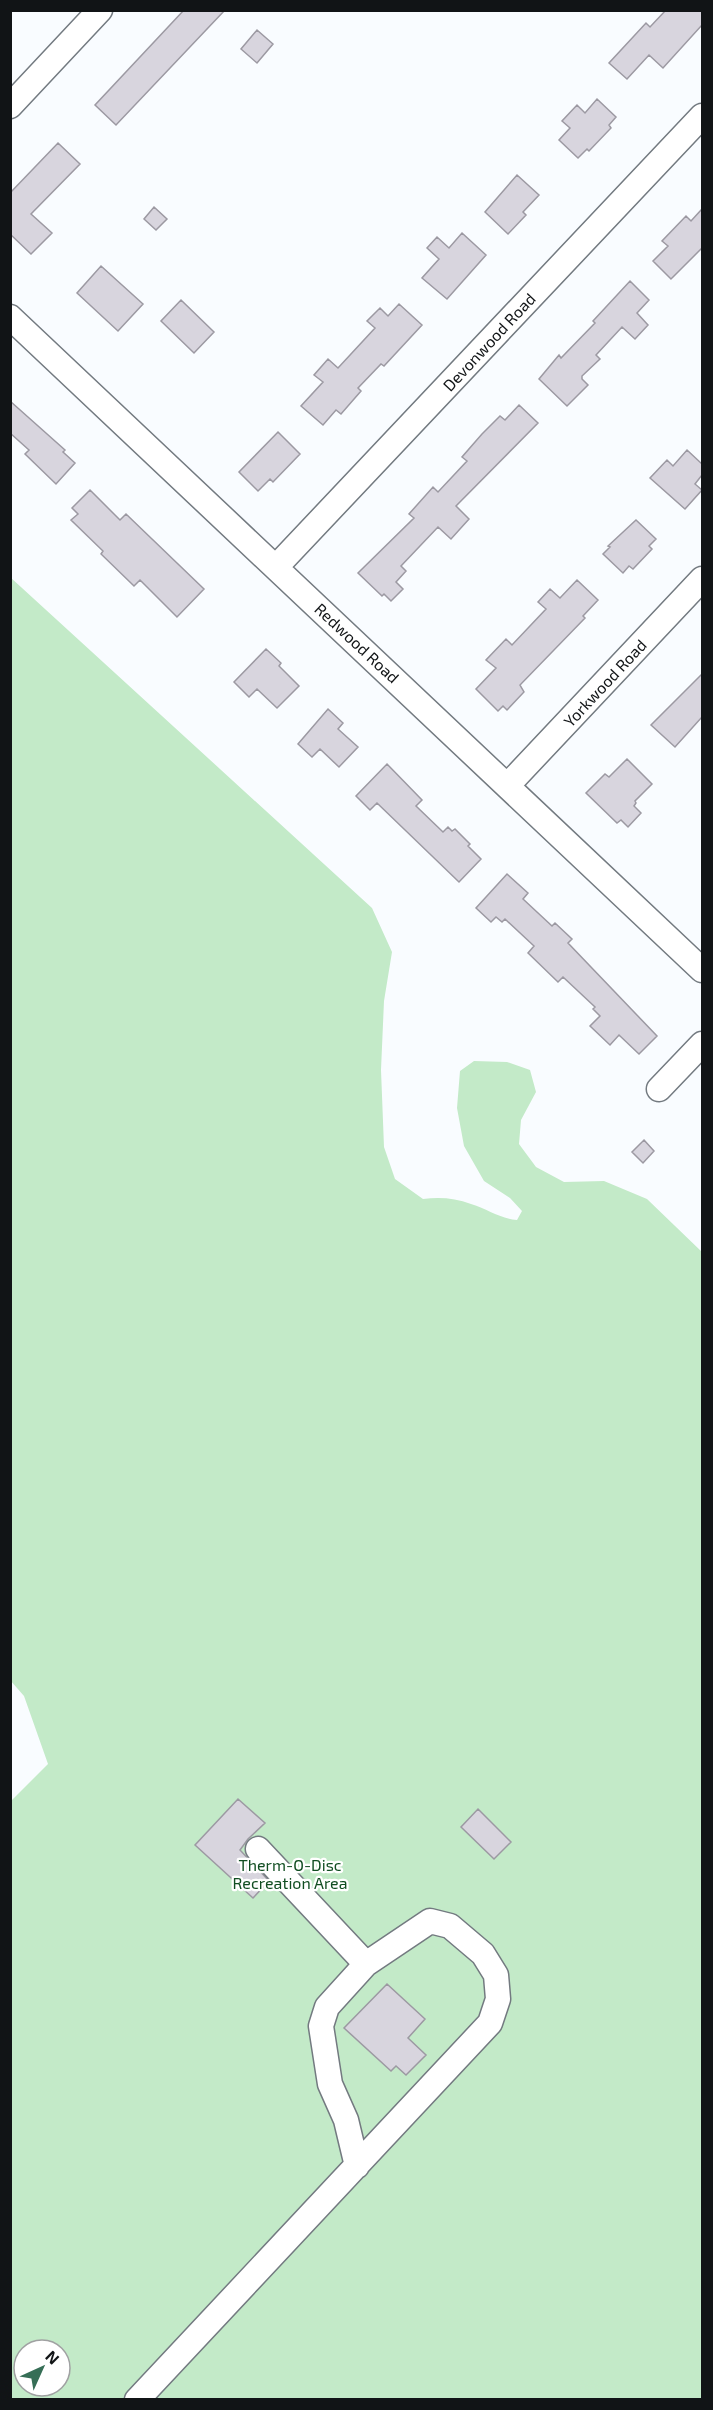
<svg xmlns="http://www.w3.org/2000/svg" width="713" height="2410" font-family="'Exo 2',sans-serif">
	<rect width="100%" height="100%" fill="#f9fcff"/>
	<path fill="#c3eac8" fill-rule="evenodd" d="M10 577 372 908 392 952 384 1001 381 1070 384 1147 395 1179 423 1199C440 1197 455 1198 471 1204 488 1209 498 1218 517 1220L522 1211 510 1198 484 1181 464 1146 457 1108 460 1071 474 1061 507 1062 530 1070 536 1092 521 1120 519 1144 536 1167 564 1182 604 1181 647 1199 702 1252V2399H11V1801L48 1764 24 1696 10 1680ZM24 2350H60V2386H24Z"/>
	<path fill="#d8d5de" stroke="#9c99a2" stroke-width="1.5" d="M184 10H225L116 125 95 105Z
		M666 10H702V25L663 68 649 55 627 79 609 63 646 23 650 27Z
		M257 30 273 44 257 63 241 49Z
		M597 99 616 117 609 125 611 128 589 151 587 149 578 158 559 140 570 128 562 121 577 105 585 113Z
		M58 143 80 164 31 214 52 233 31 254 10 234V193Z
		M517 175 539 195 523 212 526 215 508 234 485 212Z
		M154 207 167 219 156 230 144 219Z
		M702 209V248L671 279 653 261 668 246 662 241 686 216 691 221Z
		M462 233 486 255 447 299 422 278 439 259 427 248 437 237 449 248Z
		M101 266 143 304 118 331 77 293Z
		M630 281 649 300 637 313 648 325 635 339 622 327 596 355 600 359 582 376V379L588 385 567 406 539 379 559 355 561 358 595 323 593 321Z
		M181 300 214 332 194 353 161 321Z
		M399 304 422 325 384 366 381 364 358 388 361 391 341 414 336 410 323 425 301 406 323 382 314 375 328 359 338 368 375 328 367 321 380 308 388 316Z
		M10 401 65 450 63 452 75 463 56 484 25 454 29 450 10 433Z
		M519 405 538 423 456 506 469 519 451 539 438 527 401 566 406 571 396 582 403 589 391 601 384 594 382 596 358 573 414 518 409 514 433 487 438 492 467 461 462 457 482 434 500 416 505 420Z
		M278 432 300 454 273 482 270 479 258 491 239 472Z
		M687 450 702 464V475L695 484 702 490 685 509 650 478 667 460 673 466Z
		M90 490 120 520 126 514 204 589 177 617 140 580 134 586 101 554 103 551 71 520 78 514 72 508Z
		M636 520 656 539 649 546 652 549 633 569 629 566 623 573 603 554 610 547 608 546Z
		M577 580 598 600 583 616 585 618 520 685 524 692 507 710 503 706 498 711 476 689 496 668 486 660 506 639 512 645 546 609 538 602 550 589 560 598Z
		M266 649 281 663 279 666 299 686 277 708 257 689 249 697 234 682Z
		M702 674V717L675 747 651 725Z
		M328 709 343 723 338 729 358 747 339 767 320 749 312 757 298 744Z
		M627 759 652 784 635 801 636 803 634 806 641 813 628 827 621 820 617 823 586 793 605 774 609 777Z
		M387 764 422 800 416 806 443 832 448 827 452 831 455 829 470 844 468 846 481 859 459 882 377 803 370 810 356 796Z
		M507 874 528 893 523 899 552 926 555 923 572 939 568 943 657 1036 639 1054 619 1035 610 1045 590 1026 600 1016 593 1009 595 1007 563 977 558 982 528 953 534 946 505 919 502 922 496 917 491 922 476 908Z
		M644 1140 654 1151 643 1163 632 1152Z
		M238 1799 265 1823 248 1839 240 1850 269 1881 253 1898 195 1845Z
		M478 1809 511 1842 494 1859 461 1827Z
		M387 1984 425 2019 408 2038 426 2055 406 2075 396 2066 391 2071 344 2028Z"/>
	<g fill="none" stroke-linecap="round" stroke-linejoin="round">
		<defs>
			<path id="minor" d="M10 106 100 10
				M10 317 702 970
				M276 567 702 116
				M507 786 702 579
				M659 1089 702 1044
				M258 1849 366 1964 327 2007 321 2026 330 2084 346 2120 357 2166
				M137 2400 490 2023 498 1999 496 1975 483 1954 450 1926 430 1921 366 1964"/>
		</defs>
		<use href="#minor" stroke="#737a80" stroke-width="27"/>
		<use href="#minor" stroke="#fff" stroke-width="24"/>
	</g>
	<g text-anchor="middle" stroke-width="4.5" stroke-linejoin="round" paint-order="stroke">
		<g font-size="16" fill="#111416" stroke="#fff">
			<text transform="translate(489 342) rotate(-47)" y="6">Devonwood Road</text>
			<text transform="translate(357 643) rotate(43)" y="6">Redwood Road</text>
			<text transform="translate(605 683) rotate(-47)" y="6">Yorkwood Road</text>
		</g>
		<g font-size="16" fill="#104d21" stroke="#fff">
			<text x="290" y="1871">Therm-O-Disc<tspan x="290" dy="18">Recreation Area</tspan></text>
		</g>
	</g>
	<rect width="713" height="2410" fill="none" stroke="#111416" stroke-width="24"/>
	<g transform="translate(42 2368) rotate(45)"><circle r="28" fill="#ffffff" stroke="#a0a1a2" stroke-width="1.5"/>
	<path d="M0-4.5L10 22L0 15L-10 22Z" fill="#366e56"/>
	<text y="-9" font-size="16" font-weight="bold" text-anchor="middle" fill="#111416">N</text>
	</g>
</svg>
